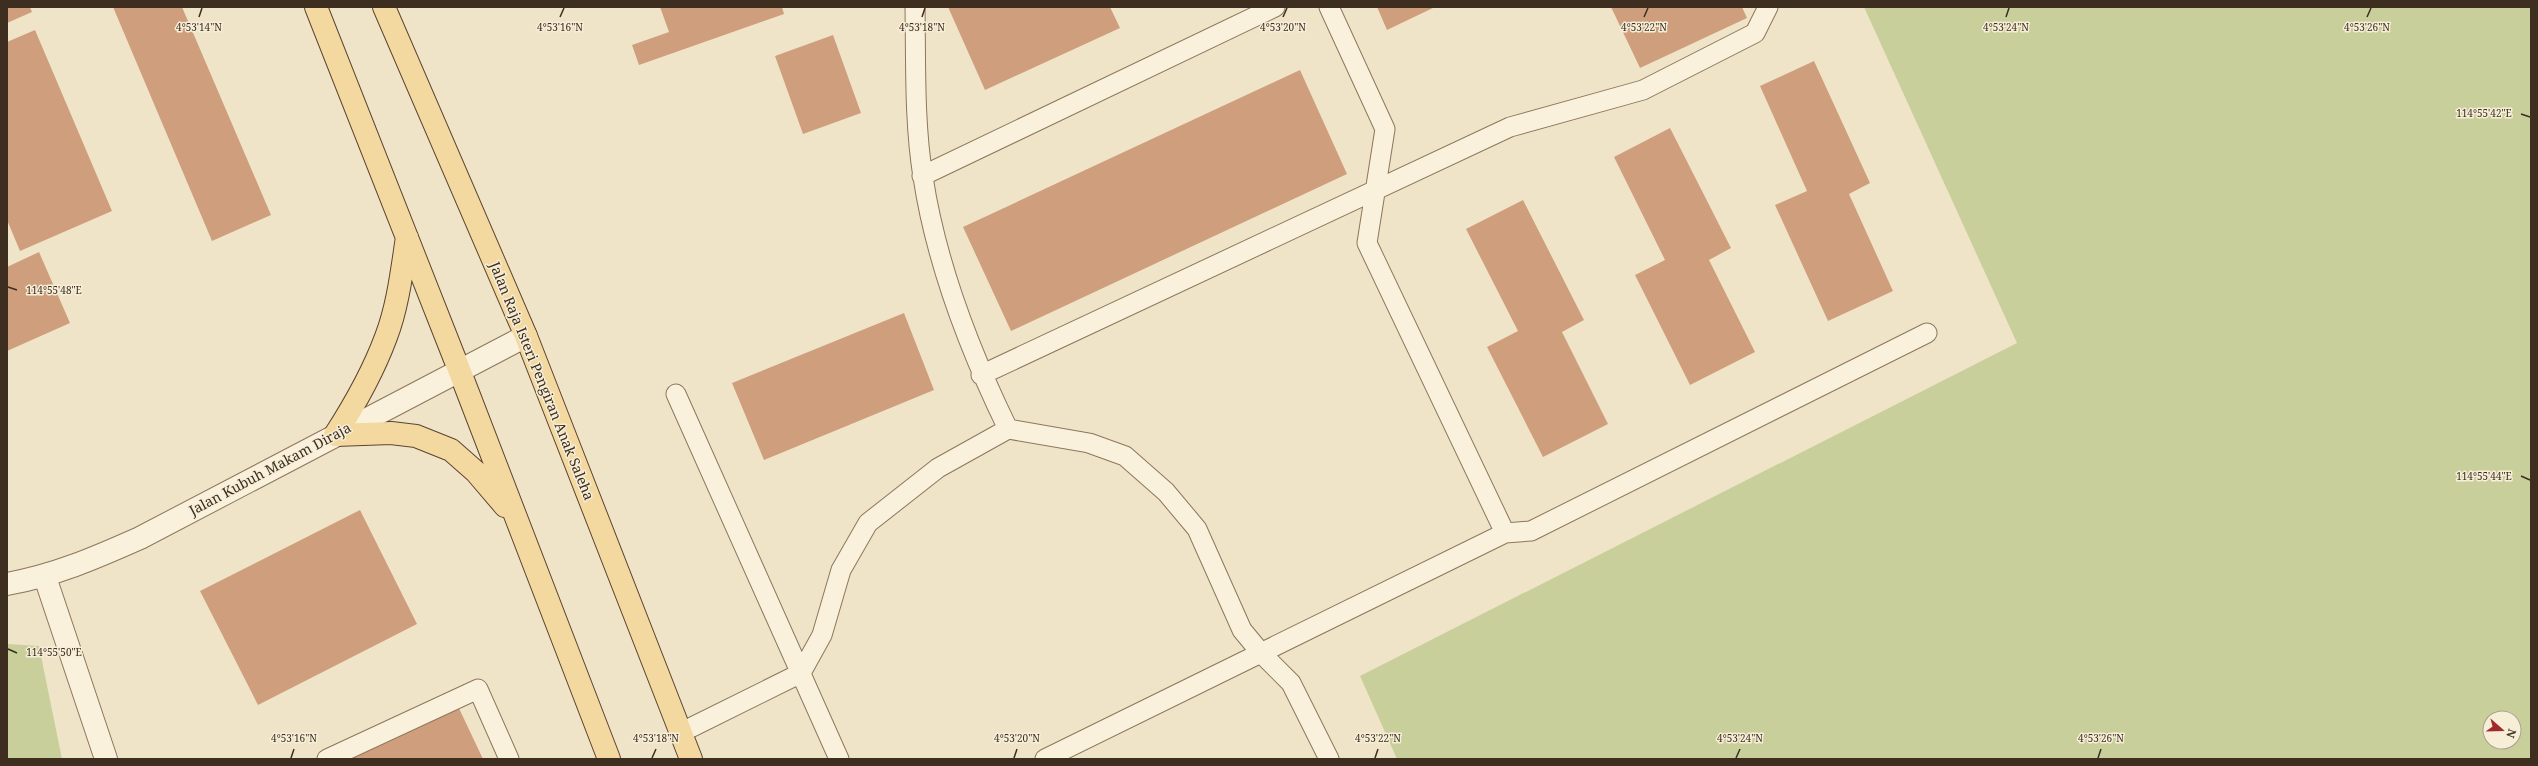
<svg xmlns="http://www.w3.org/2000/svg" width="2538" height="766" font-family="'Noto Serif',serif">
	<rect width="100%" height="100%" fill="#f0e4c8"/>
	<path fill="#c9cf9b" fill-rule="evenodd" d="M1864 7H2531V759H1397L1360 676 2017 343ZM2490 718H2514V742H2490Z
		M7 644 39 646 62 759H7Z"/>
	<path fill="#cf9f7d" d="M7 7H30L32 12 7 23Z
		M113 7H182L271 215 212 241Z
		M660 7H782L784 14 639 65 632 45 669 32Z
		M948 7H1110L1120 28 985 90Z
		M1377 7H1435L1387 30Z
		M1611 7H1742L1747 18 1640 68Z
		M35 30 112 211 20 251 7 220V42Z
		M833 35 861 113 803 134 775 56Z
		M1814 61 1870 183 1849 194 1893 291 1828 321 1775 205 1807 191 1760 86Z
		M1300 70 1347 174 1011 331 963 227Z
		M1670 128 1731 248 1709 260 1755 352 1690 385 1635 275 1665 260 1614 157Z
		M1523 200 1584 320 1562 332 1608 424 1543 457 1487 347 1518 331 1466 229Z
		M39 252 70 323 7 351V267Z
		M904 313 934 390 764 460 732 383Z
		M360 510 417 624 258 705 200 591Z
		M456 702 483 759H335Z"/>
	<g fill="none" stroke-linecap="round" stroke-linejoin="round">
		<defs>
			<path id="lane" d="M915 7C916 63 914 121 923 177 936 263 970 351 1008 429
				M1329 7 1385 129 1367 243 1505 533
				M922 176 1275 7
				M981 375 1510 127 1643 90 1755 33 1768 7
				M676 394 839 759
				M680 733 801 673 822 635 841 570 868 523 938 468 1008 429 1089 443 1125 456 1166 492 1197 529 1242 630 1261 653 1291 683 1329 759
				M327 759 478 689 509 759
				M1045 759 1505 533 1531 531 1927 333"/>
			<path id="street" d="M45 577 106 759
				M7 584C56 575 95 558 140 538L526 336"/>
			<path id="primary" d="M316 7 460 372 609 759
				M384 7 526 336 691 759
				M335 435C355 404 373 372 386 337 398 306 402 270 407 237
				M335 435 391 433 416 436 451 450 476 472 505 506"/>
		</defs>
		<use href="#lane" stroke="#8d765c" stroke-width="21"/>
		<use href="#street" stroke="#8d765c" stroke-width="24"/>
		<use href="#primary" stroke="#5b4430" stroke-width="24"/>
		<use href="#lane" stroke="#faf1dc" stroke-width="19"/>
		<use href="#street" stroke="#faf1dc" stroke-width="22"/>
		<use href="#primary" stroke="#f3d9a0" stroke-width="22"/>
	</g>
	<path fill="none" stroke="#3d2e20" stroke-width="1.5" d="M199 17 202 8M560 17 564 8M922 17 925 8M1283 17 1287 8M1644 17 1648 8M2006 17 2009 8M2367 17 2371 8M2521 114 2530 117M8 287 17 290M2521 476 2530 480M8 649 17 653M291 758 294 749M652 758 656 749M1014 758 1017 749M1375 758 1378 749M1736 758 1740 749M2098 758 2101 749"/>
	<g text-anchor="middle" stroke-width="3" stroke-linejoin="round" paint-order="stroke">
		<g font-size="14" fill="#3d2e20" stroke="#f7eed8">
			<text transform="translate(542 381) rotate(68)" y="5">Jalan Raja Isteri Pengiran Anak Saleha</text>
			<text transform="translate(270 469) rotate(-28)" y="5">Jalan Kubuh Makam Diraja</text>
		</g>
	</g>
	<g font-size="10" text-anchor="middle" fill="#3d2e20" stroke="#f7eed8" stroke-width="3" stroke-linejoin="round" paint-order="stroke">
		<text x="560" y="31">4°53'16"N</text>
		<text x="2006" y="31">4°53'24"N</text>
		<text x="2367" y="31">4°53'26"N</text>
		<text x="199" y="31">4°53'14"N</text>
		<text x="922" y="31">4°53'18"N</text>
		<text x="1283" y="31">4°53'20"N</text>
		<text x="1644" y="31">4°53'22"N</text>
		<text x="2484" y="117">114°55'42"E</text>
		<text x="54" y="294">114°55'48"E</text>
		<text x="2484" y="480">114°55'44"E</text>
		<text x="54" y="656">114°55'50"E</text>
		<text x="294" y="742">4°53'16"N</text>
		<text x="656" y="742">4°53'18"N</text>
		<text x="1017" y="742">4°53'20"N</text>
		<text x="1378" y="742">4°53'22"N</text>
		<text x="1740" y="742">4°53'24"N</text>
		<text x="2101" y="742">4°53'26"N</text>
	</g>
	<rect width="2538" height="766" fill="none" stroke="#3d2e20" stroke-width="16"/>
	<g transform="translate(2502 730) rotate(110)"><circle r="19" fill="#f7eed8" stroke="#ada18e"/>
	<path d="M0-3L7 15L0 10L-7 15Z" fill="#9e2a2b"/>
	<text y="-6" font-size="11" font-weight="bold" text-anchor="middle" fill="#3d2e20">N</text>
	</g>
</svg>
